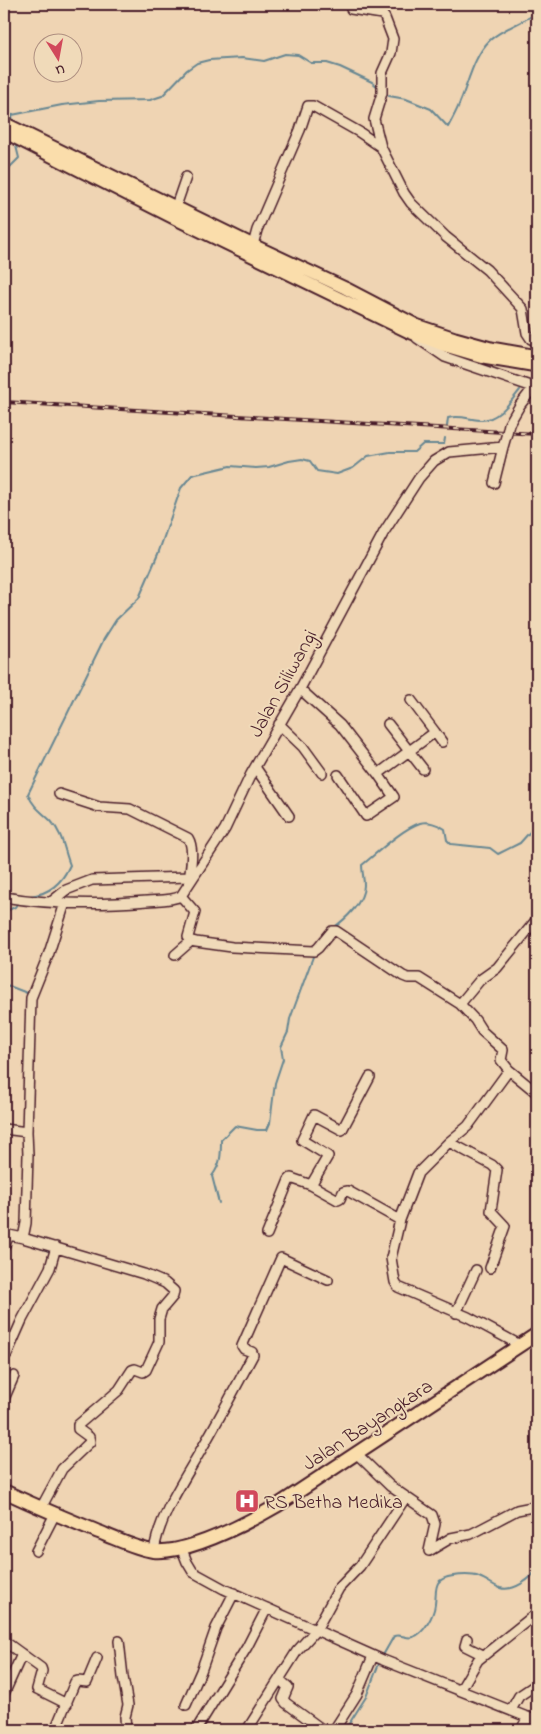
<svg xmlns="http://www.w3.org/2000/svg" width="541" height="1734" font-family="'Indie Flower',sans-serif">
	<rect width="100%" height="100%" fill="#efd4b3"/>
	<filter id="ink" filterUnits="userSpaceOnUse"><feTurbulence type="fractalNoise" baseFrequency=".02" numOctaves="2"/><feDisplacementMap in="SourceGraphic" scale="10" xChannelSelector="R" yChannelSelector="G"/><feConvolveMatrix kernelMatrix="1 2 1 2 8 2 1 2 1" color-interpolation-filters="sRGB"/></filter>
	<g filter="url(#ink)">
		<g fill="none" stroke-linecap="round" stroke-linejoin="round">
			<path stroke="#678792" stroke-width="2" d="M385 93 389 96 406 99 431 109 448 127C452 119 457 111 460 102 469 81 473 57 490 40 502 29 523 22 537 13
				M13 122 12 115 62 105 99 101 150 100 162 96 187 70 197 63 209 60 242 58 264 61 285 54 298 55 311 63H327L340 67 372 82 379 88
				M4 173 19 158 15 142
				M447 426 448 418C460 415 468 419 480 420 498 421 510 402 520 390
				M30 896C50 894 62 883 70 865 64 850 63 834 51 821 42 812 33 807 28 794L104 639 116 620 139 598 158 554 181 488 192 475 230 466 256 468 269 467 289 461 302 459 310 461 317 471 337 474 353 468 368 456 390 452H414L423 444H444L445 438
				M4 912 15 907 18 903
				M333 928C346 919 364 902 364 885 364 878 362 872 362 865 377 853 402 829 420 823 428 821 438 824 445 829L447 840 451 844 490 848 498 854 520 843 537 824
				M4 984 27 993 28 996
				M219 1203 212 1176C221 1164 221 1155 221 1140L235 1126 257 1130H267L270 1123 275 1083 283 1059 281 1047 288 1032 290 1019 314 954
				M28 1244 52 1252
				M4 1366 9 1357
				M382 1657 394 1636C401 1634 407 1639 413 1637 424 1634 434 1615 435 1604 437 1589 432 1579 453 1576 461 1575 471 1574 479 1577 487 1580 492 1585 500 1588 513 1592 532 1579 537 1568
				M345 1730 366 1697 380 1661"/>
			<defs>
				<path id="minor" d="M349 4 351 9 382 14 385 18 393 39 391 53 382 73V93L374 119 381 147 404 193 411 203 446 237 487 270 523 309 527 333 531 339 537 341
					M176 206 186 177
					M253 245 257 230 300 130 308 106H313L359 132 381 147
					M417 338 445 357 533 387
					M509 424 520 405 537 383
					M494 483 503 447
					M300 689 340 725 378 774 435 732 411 700
					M279 724 303 747 322 773
					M388 724 423 769
					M435 732 442 742
					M255 767 289 816
					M338 775 366 816 394 797 378 774
					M59 794 99 807 130 809 188 838C195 849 190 869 189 882
					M181 896 195 912 188 937 191 941 196 942 232 947 314 951 318 948 332 931H336L403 976 408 978H419L460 1004 475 1020 482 1031 503 1050 501 1060 509 1070 537 1093
					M4 897C51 905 99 905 147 901 157 900 171 901 181 896L225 829 251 774 300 689 384 532 419 478 434 461 449 452 503 447 507 433
					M51 902 66 890 92 880 189 877
					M175 955 191 941
					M460 1004 480 980 497 968 537 919
					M509 1070 468 1126 449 1142 418 1173 400 1220 391 1258 395 1282 398 1287 468 1317 520 1345
					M4 1129 27 1132
					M449 1142 492 1165 497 1170 491 1211 505 1226 490 1268
					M311 1185 328 1156 302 1140 314 1115 342 1130 370 1077
					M267 1234 289 1180 291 1178 311 1185 338 1200 340 1199 343 1192 348 1191 400 1220
					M23 1238 144 1274 165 1283 174 1291 173 1296 162 1309 159 1319V1342L146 1370 143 1372 135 1369 132 1370 119 1390 78 1425V1429L89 1437 90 1442 62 1469 41 1508
					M4 1247 9 1235 23 1238 26 1223 28 1155 27 1132 31 998 49 953 65 903
					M456 1313 476 1270
					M7 1354 22 1320 50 1268 56 1247
					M4 1399 14 1376
					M356 1453 390 1486 432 1515 435 1524 429 1551 451 1538 471 1534 479 1530 517 1510 537 1506
					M181 1547 187 1562 193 1572 224 1589 383 1660 537 1721
					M36 1551 55 1514
					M154 1551C159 1516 184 1480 201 1450 219 1419 236 1387 253 1355L252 1352 244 1349 242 1346 281 1258 328 1280
					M467 1639 465 1646 483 1655
					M4 1641 41 1668 42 1671 37 1689 67 1704
					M119 1641 123 1677 128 1705 125 1717 126 1730
					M280 1680 288 1687 283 1699 286 1703 323 1730
					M461 1689 478 1660 537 1613
					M4 1694 22 1654
					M186 1705 201 1671 216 1628 234 1593
					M511 1710 519 1696 537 1684
					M55 1730 75 1682 78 1681 87 1682 97 1658
					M196 1730 247 1647 267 1608
					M247 1730 297 1651 316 1630 339 1588 360 1566 406 1497
					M334 1730 357 1694 373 1656
					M521 1730 528 1717"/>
				<path id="major" d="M4 123 253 245 345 288 416 325 455 338 491 348 537 356
					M4 132 180 221 409 332 449 347 483 357 537 366"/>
				<path id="highway" d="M4 1491C37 1507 72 1521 106 1535 121 1541 138 1549 153 1551 190 1554 247 1523 278 1505L537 1334"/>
			</defs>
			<use href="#minor" stroke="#4a1f2b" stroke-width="12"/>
			<use href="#major" stroke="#4a1f2b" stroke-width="15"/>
			<use href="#highway" stroke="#4a1f2b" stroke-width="16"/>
			<use href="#minor" stroke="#f0dab9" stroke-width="9"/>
			<use href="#major" stroke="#faddab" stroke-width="11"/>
			<use href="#highway" stroke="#faddab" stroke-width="12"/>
			<defs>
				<path id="rail" d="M4 402 537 434"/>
			</defs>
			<use href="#rail" stroke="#4a1f2b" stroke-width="4"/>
			<use href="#rail" stroke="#f0dab9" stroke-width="2" stroke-dasharray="5.5" stroke-linecap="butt"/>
			<defs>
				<path id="minor-bridge" d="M507 433 509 424"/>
			</defs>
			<use href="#minor-bridge" stroke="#4a1f2b" stroke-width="12" stroke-linecap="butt"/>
			<use href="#minor-bridge" stroke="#f0dab9" stroke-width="9"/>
		</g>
	</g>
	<defs>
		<symbol id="hospital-square" viewBox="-11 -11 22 22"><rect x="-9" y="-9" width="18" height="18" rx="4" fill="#d1495b" stroke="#f0dab9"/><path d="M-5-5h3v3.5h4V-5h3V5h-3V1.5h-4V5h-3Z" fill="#fff"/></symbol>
	</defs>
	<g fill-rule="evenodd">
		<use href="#hospital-square" x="233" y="1487" width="28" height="28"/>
	</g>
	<g text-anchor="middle" stroke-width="4" stroke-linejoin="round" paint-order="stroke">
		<g font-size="20" fill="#4a1f2b" stroke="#f0dab9">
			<text transform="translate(282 683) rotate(-61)" y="7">Jalan Siliwangi</text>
			<text transform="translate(367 1424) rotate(-33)" y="7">Jalan Bayangkara</text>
		</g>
		<g font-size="20" fill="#4a1f2b" stroke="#f0dab9" text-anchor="start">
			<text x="264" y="1508">RS Betha Medika</text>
		</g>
	</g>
	<rect width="541" height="1734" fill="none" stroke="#f0dab9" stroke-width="20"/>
	<rect x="10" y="10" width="521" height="1714" fill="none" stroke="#4a1f2b" stroke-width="2" filter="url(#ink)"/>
	<g transform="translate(58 58) rotate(169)"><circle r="24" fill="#f0dab9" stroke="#ae8f80"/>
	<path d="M0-4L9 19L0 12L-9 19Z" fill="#d1495b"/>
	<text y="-8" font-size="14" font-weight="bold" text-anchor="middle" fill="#4a1f2b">U</text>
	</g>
</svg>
